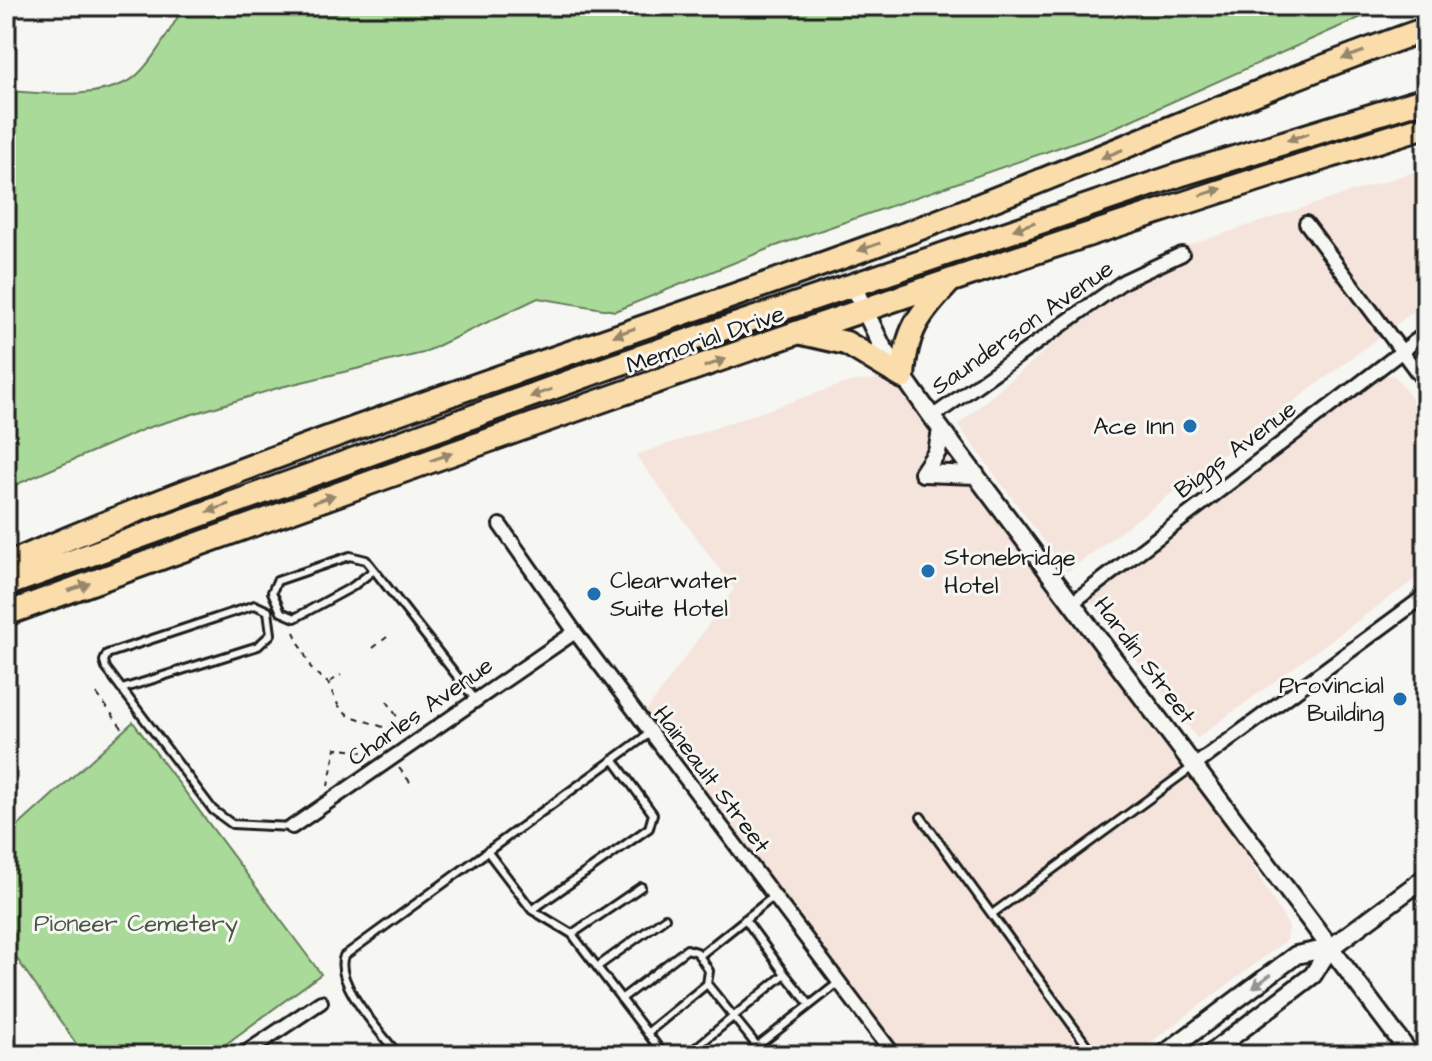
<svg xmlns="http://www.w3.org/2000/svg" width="1432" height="1061" font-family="'Architects Daughter',sans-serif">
	<rect width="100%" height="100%" fill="#f6f6f2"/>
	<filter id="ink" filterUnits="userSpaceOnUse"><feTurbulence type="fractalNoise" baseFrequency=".0125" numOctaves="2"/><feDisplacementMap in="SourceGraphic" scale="16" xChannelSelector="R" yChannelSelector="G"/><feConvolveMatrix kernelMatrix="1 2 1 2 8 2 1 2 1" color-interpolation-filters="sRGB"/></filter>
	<g filter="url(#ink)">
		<path fill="#f5e4dc" d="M1426 168V302L1067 572 958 425 1157 255Z
			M1383 375 1395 376 1426 418V571L1197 738 1090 601Z
			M903 377 1194 766 1289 927 1287 940 1134 1055H903L838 983 640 720 734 589 636 455 849 382Z"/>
		<path fill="#aada99" stroke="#637b5a" stroke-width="2" d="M184 6H1386L1109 130 773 247 615 311 538 298 423 353 281 387 147 428 6 489V91C47 93 91 100 129 81 148 71 173 25 184 6Z
			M133 722 321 974 211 1055H84L6 943V837Z"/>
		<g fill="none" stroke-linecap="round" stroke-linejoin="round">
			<defs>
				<path id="lane" d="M374 570 352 587 295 618 281 612 272 592 277 581 350 556 366 560 374 570 475 699
					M122 689 258 646 271 634 268 611 255 605 107 654 104 661 106 668 213 810 232 824 292 827
					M921 817 1094 1055
					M487 851 532 910 649 828 653 814 613 759
					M532 910 572 934 641 887
					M992 914 1191 768
					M745 919 785 974
					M572 934 664 1055
					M699 956 773 897
					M597 967 665 918
					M707 984 757 1046
					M621 999 687 949 697 952 709 971 707 984 647 1033
					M398 1055C382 1033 333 983 344 956L650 733
					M687 1055 785 974 810 1005
					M746 1055 838 983"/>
				<path id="street" d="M1306 223 1426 384
					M932 417 1124 281 1182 254
					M500 525 575 632 894 1055
					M1072 603 1426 333
					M1194 766 1426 595
					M292 827 575 632
					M242 1055 321 1002"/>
				<path id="secondary" d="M853 286 882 346 932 417 1411 1055
					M923 473 976 475
					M923 473 937 452 941 430
					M1163 1055 1296 955 1330 948
					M1208 1055 1313 975 1330 948 1426 877"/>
				<path id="highway" d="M802 333 846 343 903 377
					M903 377C906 330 918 316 949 282
					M6 565C293 440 593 349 886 241 1068 174 1244 93 1426 29
					M6 585 613 366 1179 175 1426 99
					M6 614C476 443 948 275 1426 126"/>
			</defs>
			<use href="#lane" stroke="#1c1c1c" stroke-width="12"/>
			<use href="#street" stroke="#1c1c1c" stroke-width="18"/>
			<use href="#secondary" stroke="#1c1c1c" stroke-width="22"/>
			<use href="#highway" stroke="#1c1c1c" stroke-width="28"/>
			<path stroke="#1c1c1c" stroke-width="2" stroke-dasharray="6 6" stroke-linecap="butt" d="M294 632 312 670 328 683 338 705 348 715 386 728 402 724 408 731
				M373 648 387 637
				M330 682 341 675
				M97 694 122 728
				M387 701 401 723
				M399 768 413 786
				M328 786 336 748 375 754"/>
			<use href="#lane" stroke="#f6f6f2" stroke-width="6"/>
			<use href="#street" stroke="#f6f6f2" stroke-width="12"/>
			<use href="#secondary" stroke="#f6f6f2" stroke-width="16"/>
			<use href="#highway" stroke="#faddab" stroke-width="22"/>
		</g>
		<defs><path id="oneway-solid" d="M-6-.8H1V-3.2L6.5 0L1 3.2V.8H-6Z" transform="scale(2)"/></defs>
		<g fill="#96866b">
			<use href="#oneway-solid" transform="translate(1353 55) rotate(160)"/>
			<use href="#oneway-solid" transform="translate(1298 137) rotate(163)"/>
			<use href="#oneway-solid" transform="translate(1112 154) rotate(158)"/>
			<use href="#oneway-solid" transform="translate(1211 192) rotate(-17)"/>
			<use href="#oneway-solid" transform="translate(1024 226) rotate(161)"/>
			<use href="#oneway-solid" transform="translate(869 247) rotate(161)"/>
			<use href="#oneway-solid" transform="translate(624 332) rotate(160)"/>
			<use href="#oneway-solid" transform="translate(715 363) rotate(-19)"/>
			<use href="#oneway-solid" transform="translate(541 393) rotate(160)"/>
			<use href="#oneway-solid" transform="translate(441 457) rotate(-19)"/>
			<use href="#oneway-solid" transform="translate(324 499) rotate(-20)"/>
			<use href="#oneway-solid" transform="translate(218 508) rotate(160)"/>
			<use href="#oneway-solid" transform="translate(79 587) rotate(-20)"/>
		</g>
		<use fill="#949492" href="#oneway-solid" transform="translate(1262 981) rotate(143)"/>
	</g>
	<g fill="#1f6fb2" stroke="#f6f6f2" stroke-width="3">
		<circle cx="1190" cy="426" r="8"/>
		<circle cx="928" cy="571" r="8"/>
		<circle cx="594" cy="594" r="8"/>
		<circle cx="1400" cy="699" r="8"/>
	</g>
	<g text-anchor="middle" stroke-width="6" stroke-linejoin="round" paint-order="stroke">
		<g font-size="24" fill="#1c1c1c" stroke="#f6f6f2">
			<text transform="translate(1022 327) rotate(-35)" y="8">Saunderson Avenue</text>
			<text transform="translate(705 339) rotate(-19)" y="8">Memorial Drive</text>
			<text transform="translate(1235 449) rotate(-37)" y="8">Biggs Avenue</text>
			<text transform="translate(1145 660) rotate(53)" y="8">Hardin Street</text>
			<text transform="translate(420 711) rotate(-35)" y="8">Charles Avenue</text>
			<text transform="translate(712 779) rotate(53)" y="8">Haineault Street</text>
		</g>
		<g font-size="24" fill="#1c1c1c" stroke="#f6f6f2" text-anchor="end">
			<text x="1174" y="434">Ace Inn</text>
			<text x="944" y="565" text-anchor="start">Stonebridge<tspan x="944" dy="28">Hotel</tspan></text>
			<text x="610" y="588" text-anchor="start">Clearwater<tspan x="610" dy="28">Suite Hotel</tspan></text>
			<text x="1384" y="693">Provincial<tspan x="1384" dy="28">Building</tspan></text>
		</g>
		<g font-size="24" fill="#475542" stroke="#f6f6f2">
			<text x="136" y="931">Pioneer Cemetery</text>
		</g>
	</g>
	<rect width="1432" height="1061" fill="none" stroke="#f6f6f2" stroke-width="32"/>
	<rect x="16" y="16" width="1400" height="1029" fill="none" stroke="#1c1c1c" stroke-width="3" filter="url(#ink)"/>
</svg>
